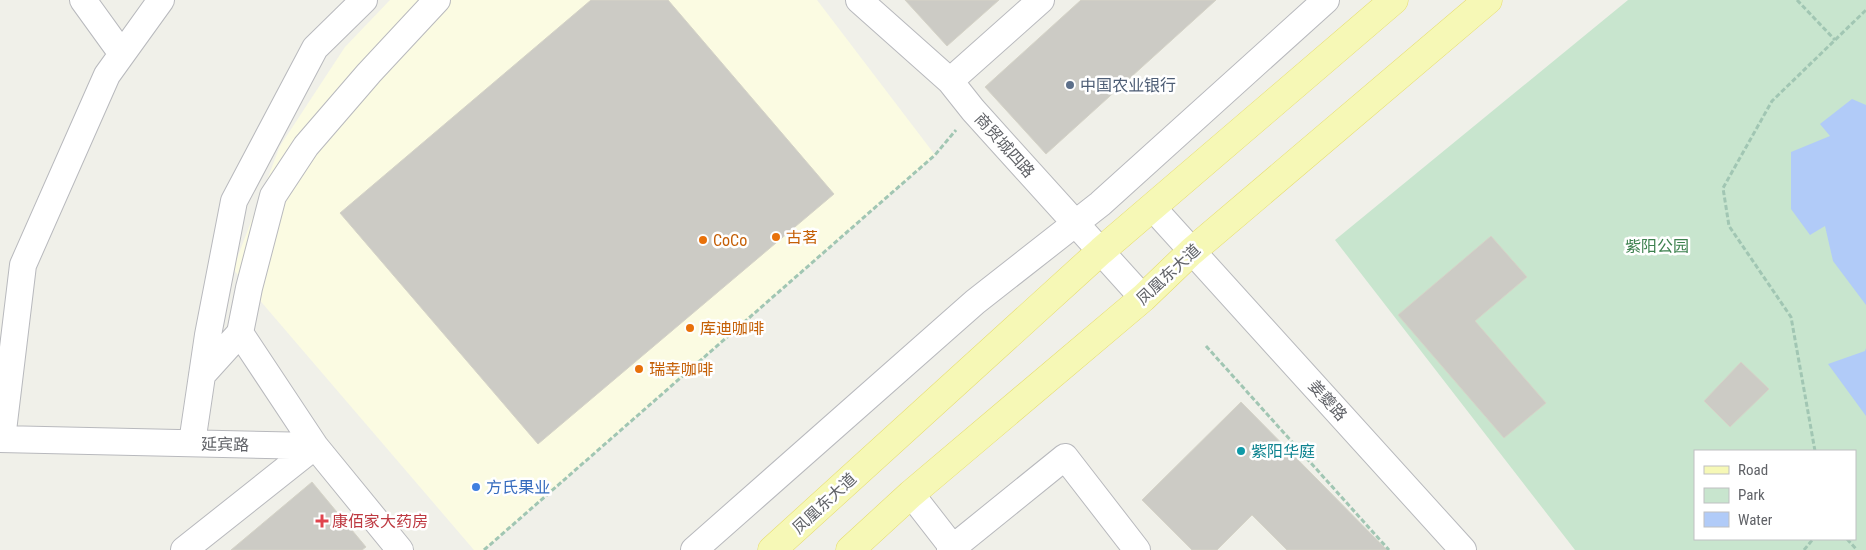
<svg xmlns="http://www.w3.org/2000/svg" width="1866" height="550" font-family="'Roboto Condensed','Noto Sans SC',sans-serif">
	<rect width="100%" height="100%" fill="#f0f0e9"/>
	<path fill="#fbfbe2" d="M390 0H817L935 155 484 550H474L233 269 280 146 345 47Z"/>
	<path fill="#c8e5ce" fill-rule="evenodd" d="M1628 0H1866V550H1575L1335 240ZM1695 451H1855V539H1695Z"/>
	<path fill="#b1cbf8" d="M1852 99 1866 105V305L1833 261 1825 226 1810 235 1791 209V152L1830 136 1820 124Z
		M1866 348V416L1828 364 1865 351Z"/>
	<path fill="#cccbc5" stroke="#d5d3c7" d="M591 0H668L834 194 538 444 340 213Z
		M905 0H999L947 46Z
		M1081 0H1216L1046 154 985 87Z
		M1491 236 1527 277 1475 321 1546 403 1504 438 1398 315Z
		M1741 362 1769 389 1730 427 1704 401Z
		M1241 402 1387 550H1287L1252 515 1217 550H1192L1142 500Z
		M312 482 366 547 362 550H231Z"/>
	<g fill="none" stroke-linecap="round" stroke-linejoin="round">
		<defs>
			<path id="minor" d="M83 0 122 54
				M859 0 950 81 973 110 1143 298
				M950 81 1041 0
				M1153 208 1463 550
				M240 333 249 288 273 196 306 146 369 73 437 0
				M0 439 315 446 400 550
				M2 439 23 265 107 75 161 0
				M192 443 208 335 234 201 315 48 364 0
				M911 494 953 548
				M184 550 315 446 240 333 202 375
				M694 550 975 302 1100 204 1326 0
				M950 550 1065 457 1137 550"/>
			<path id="major" d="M772 550 1101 251 1394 0
				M850 550 911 494 1143 298 1191 252 1488 0"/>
		</defs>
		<use href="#minor" stroke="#b8b9bd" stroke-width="28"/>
		<use href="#major" stroke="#e6dc6c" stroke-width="29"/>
		<path stroke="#a1c6b3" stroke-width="3" stroke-dasharray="5 2.5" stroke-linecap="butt" d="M1797 0 1835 40
			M1206 346 1389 550
			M1815 451 1791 317 1729 226 1723 188 1772 101 1866 10
			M1847 539 1857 550
			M484 550 935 155 956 130
			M1804 550 1813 539"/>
		<use href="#minor" stroke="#fff" stroke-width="26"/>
		<use href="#major" stroke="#f6f8b6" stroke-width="28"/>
	</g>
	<circle fill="#5c6f8a" stroke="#fff" stroke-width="2" cx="1070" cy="85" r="5"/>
	<g fill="#e8710a" stroke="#fff" stroke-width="2">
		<circle cx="776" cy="237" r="5"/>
		<circle cx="703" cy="240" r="5"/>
		<circle cx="690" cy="328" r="5"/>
		<circle cx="639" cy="369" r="5"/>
	</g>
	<circle fill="#0f9aa8" stroke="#fff" stroke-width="2" cx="1241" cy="451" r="5"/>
	<circle fill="#3f7fe0" stroke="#fff" stroke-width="2" cx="476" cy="487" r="5"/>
	<path fill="#e0444e" stroke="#fff" stroke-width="2" d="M319.5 513.5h5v5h5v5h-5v5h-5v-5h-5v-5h5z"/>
	<g text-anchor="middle" stroke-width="5" stroke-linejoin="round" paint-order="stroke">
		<g font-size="16" fill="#4e5e75" stroke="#fff" text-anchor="start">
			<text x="1080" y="91">中国农业银行</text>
		</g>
		<g font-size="16" fill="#606267" stroke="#fff">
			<text transform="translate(1005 145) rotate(48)" y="6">商贸城四路</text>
			<text transform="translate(1168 274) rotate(-43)" y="6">凤凰东大道</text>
			<text transform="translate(1328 400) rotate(48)" y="6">姜夔路</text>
			<text transform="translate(225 444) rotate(1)" y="6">延宾路</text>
			<text transform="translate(824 503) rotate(-43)" y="6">凤凰东大道</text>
		</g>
		<g font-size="16" fill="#c56008" stroke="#fff" text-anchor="start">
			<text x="786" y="243">古茗</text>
			<text x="713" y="246">CoCo</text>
			<text x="700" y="334">库迪咖啡</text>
			<text x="649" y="375">瑞幸咖啡</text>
		</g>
		<g font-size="16" fill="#3d814e" stroke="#fff">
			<text x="1657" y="252">紫阳公园</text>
		</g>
		<g font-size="16" fill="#0d838f" stroke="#fff" text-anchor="start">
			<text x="1251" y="457">紫阳华庭</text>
		</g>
		<g font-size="16" fill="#366cbe" stroke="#fff" text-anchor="start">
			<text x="486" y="493">方氏果业</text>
		</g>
		<g font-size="16" fill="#be3a42" stroke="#fff" text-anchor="start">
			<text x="332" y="527">康佰家大药房</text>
		</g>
	</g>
	<rect x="1694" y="450" width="162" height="90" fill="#ffffff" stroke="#bfc0c2"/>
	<rect x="1704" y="466" width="25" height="8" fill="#f6f8b6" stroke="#bfc0c2"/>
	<text x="1738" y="475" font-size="15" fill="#606267">Road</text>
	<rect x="1704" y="488" width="25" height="15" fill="#c8e5ce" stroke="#bfc0c2"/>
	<text x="1738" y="500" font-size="15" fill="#606267">Park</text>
	<rect x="1704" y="512" width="25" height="15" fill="#b1cbf8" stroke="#bfc0c2"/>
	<text x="1738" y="525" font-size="15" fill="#606267">Water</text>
</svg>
